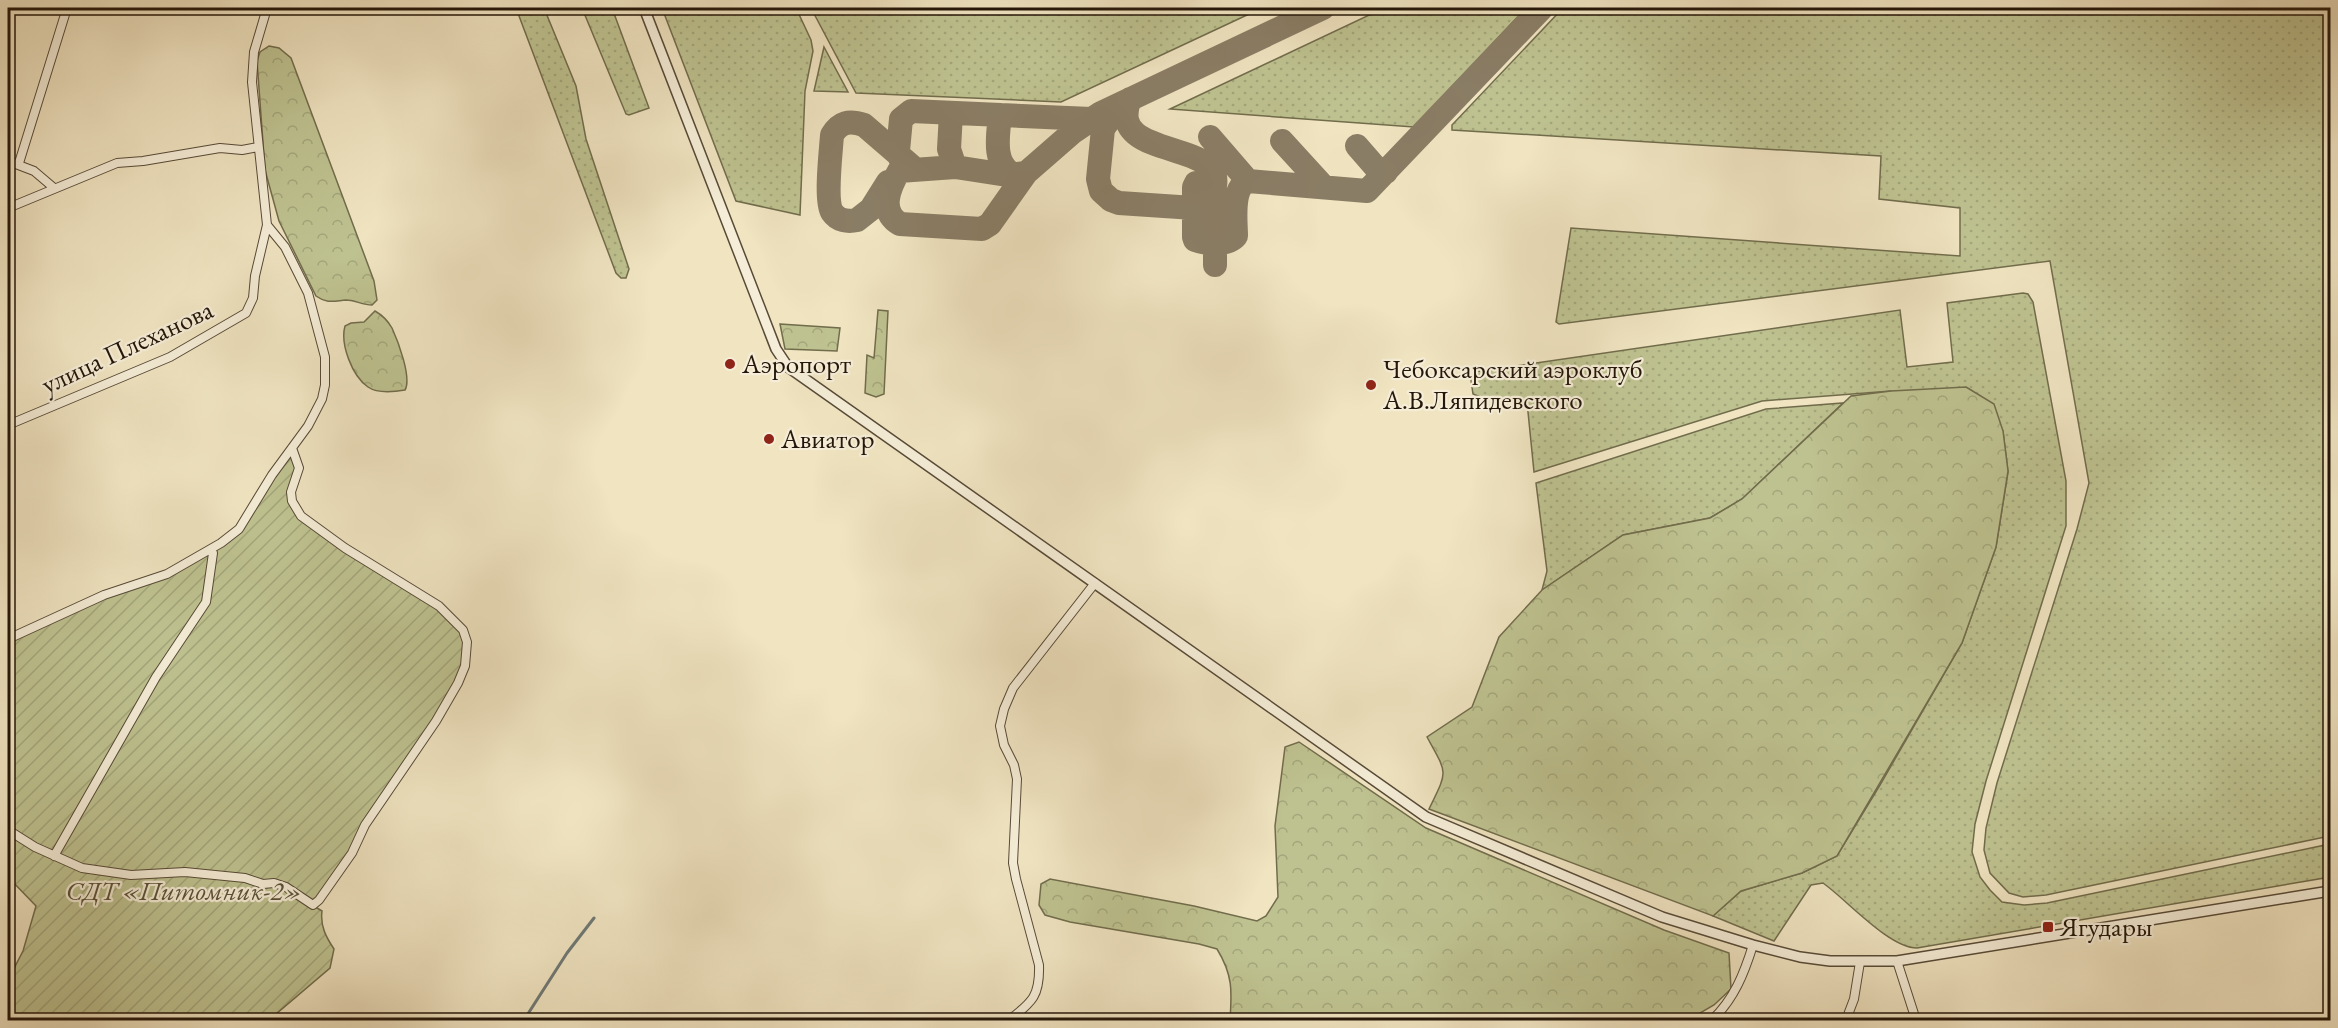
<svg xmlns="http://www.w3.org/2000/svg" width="2338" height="1028" font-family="'EB Garamond',serif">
	<defs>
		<pattern id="grass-dots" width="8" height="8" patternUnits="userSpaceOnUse" patternTransform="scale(1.5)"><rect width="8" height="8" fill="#bec290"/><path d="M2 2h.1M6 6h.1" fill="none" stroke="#a3a67b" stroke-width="1.8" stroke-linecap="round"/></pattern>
		<pattern id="forest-crowns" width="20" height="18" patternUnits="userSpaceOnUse" patternTransform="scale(1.5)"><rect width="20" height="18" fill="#bec290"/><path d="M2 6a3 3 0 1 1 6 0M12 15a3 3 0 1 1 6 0" fill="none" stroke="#a3a67b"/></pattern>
		<pattern id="garden-furrows" width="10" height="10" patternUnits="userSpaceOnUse" patternTransform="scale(1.5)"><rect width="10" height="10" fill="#bec290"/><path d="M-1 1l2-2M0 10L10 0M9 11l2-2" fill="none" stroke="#a3a67b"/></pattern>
	</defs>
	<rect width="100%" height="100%" fill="#f0e4c1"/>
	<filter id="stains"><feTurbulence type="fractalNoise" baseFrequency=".00333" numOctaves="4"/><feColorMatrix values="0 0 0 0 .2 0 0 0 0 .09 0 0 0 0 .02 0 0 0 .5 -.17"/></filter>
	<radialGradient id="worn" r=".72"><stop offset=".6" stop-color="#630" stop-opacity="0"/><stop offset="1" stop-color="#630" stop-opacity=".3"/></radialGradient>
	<path fill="url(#grass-dots)" stroke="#716c4c" stroke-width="1.5" d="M516 8H544L576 86 586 139 629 269 626 278H621L616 273Z
		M582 8H612L649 108 629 115 626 114Z
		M662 8H796L811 40 813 51 805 91 800 215 736 201Z
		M811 8H1262L1061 102 856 93Z
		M1384 8H1526L1414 127 1170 109Z
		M1563 8H2330V836L2046 895 2023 897 2009 893 1990 873 1984 850 1986 828 1997 783 2077 529 2089 483 2050 261 1559 324 1556 322 1571 228 1960 256V208L1879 199 1881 156 1452 130V125Z
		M824 47 848 92 814 91Z
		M2023 293 2028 294 2033 302 2066 481V526L1986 781 1975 824 1972 852 1980 877 1990 890 2002 902 2024 905 2047 903 2330 844V877L1917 948C1889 948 1847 900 1823 883L1811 885 1774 941 1713 916 1741 891 1802 873 1837 856 1880 785 1962 643 1996 547 2008 472 2003 431 1891 391 1762 401 1534 472 1527 402 1483 398 1473 394 1471 380 1474 372 1900 310 1907 367 1953 362 1947 303Z
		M1843 403 1742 499 1710 518 1623 535 1542 590 1547 571 1536 483 1766 409Z"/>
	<path fill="url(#forest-crowns)" stroke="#716c4c" stroke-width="1.5" d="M269 46 279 48 291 58 374 281 377 300 372 305C363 305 354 300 346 300 334 301 327 304 316 296L279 221 265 170 257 61 260 52Z
		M878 310 888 311 884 394 876 397 865 393 867 355 874 358Z
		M375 311C382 315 388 321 392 328 398 341 412 378 405 390 394 392 378 394 368 387 352 376 340 344 345 326L351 323 364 322Z
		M780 324 840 328 837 351 785 349Z
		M1966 387 1994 404 2003 431 2008 471 1996 547 1962 643 1837 856 1802 873 1741 891 1713 916 1429 809C1448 770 1448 775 1427 737L1472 707 1499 637 1542 590 1623 535 1710 518 1742 499 1851 396 1891 391Z
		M1299 742 1426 828 1664 930 1729 953 1731 989 1714 1005 1688 1020H1230C1232 991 1233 975 1217 949L1199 944 1070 922 1045 915 1039 905 1041 884 1050 879 1194 906 1257 921 1266 916 1278 897 1275 826 1285 747Z"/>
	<path fill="url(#garden-furrows)" stroke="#716c4c" stroke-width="1.5" d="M290 454C309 481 277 486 300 517L437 608 455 623 465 640 463 665 456 683 434 721 364 825 350 852 312 905 322 911C320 926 326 937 334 949L330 968 269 1020H8V980L23 951 36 906 8 877V641L106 596 168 576 211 552 212 554 206 601 153 677 55 851 59 853 158 677 208 602 216 549 240 531 268 484Z"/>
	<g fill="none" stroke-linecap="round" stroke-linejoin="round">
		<path stroke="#6f7976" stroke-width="3" d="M524 1020 567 953 594 918"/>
		<path stroke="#8a7d65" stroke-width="24" d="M1119 106 1103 129 1098 179 1101 191 1111 200 1119 203 1194 208C1205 204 1213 199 1215 186 1223 138 1105 161 1130 99
			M951 113 949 149 955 167
			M1000 115C998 135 992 165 1014 175
			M1210 137 1248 181
			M1282 141 1324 187
			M1357 146 1377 169 1386 172
			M900 158 898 151 901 119 911 111 1091 119
			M1026 173 990 224 982 229 900 224C879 212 889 188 899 171L955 167 1007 175 1026 173 1073 132 1101 113 1323 8
			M888 182 871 209 857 220C848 222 838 221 832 212 825 200 831 151 832 135 840 122 849 120 864 125L915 169
			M1215 265V189L1207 183H1196L1194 187V237L1195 240C1206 244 1228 246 1236 236 1236 220 1231 188 1248 181L1367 191 1542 8"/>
		<defs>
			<path id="minor" d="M8 161 34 171 54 188
				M19 163 67 8
				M8 208 117 163 143 161 220 148 242 150 258 147
				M8 425 170 357 246 313 253 298 255 276 267 225
				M8 639 104 595 167 574 221 543 239 529 272 475 308 426 322 399 325 385V357L308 293 285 247 267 225 252 82 254 52 267 8
				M8 830 35 847 82 868 131 875 185 872 245 878 263 884 274 883 286 887 313 905 319 900 352 853 365 825 436 721 458 683 465 666 467 642 463 630 439 606 345 548 301 516 292 501 291 492 299 468 292 448
				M54 856 156 677 206 602 213 553 211 551
				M1897 961 1916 1020
				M1009 1020C1033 1002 1040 995 1039 965L1016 879 1013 863 1017 779 1014 765 1004 745 1000 726 1004 709 1013 688 1095 583
				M1712 1020C1734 999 1744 974 1753 945
				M1846 1020 1854 999 1860 962"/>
			<path id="tertiary" d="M644 8 776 349 788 367 1426 817 1662 917 1753 945 1800 957 1830 961H1897L2330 891"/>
		</defs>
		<use href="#minor" stroke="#574a37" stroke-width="10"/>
		<use href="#tertiary" stroke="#574a37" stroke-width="12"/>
		<use href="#minor" stroke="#f5edd7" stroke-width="8"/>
		<use href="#tertiary" stroke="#f5edd7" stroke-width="9"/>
	</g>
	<g fill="#8f2418" stroke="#f5edd7" stroke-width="2">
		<circle cx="730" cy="364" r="6"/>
		<circle cx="1371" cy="385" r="6"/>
		<circle cx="769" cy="439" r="6"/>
		<rect x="2042" y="921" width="12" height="12" rx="3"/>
	</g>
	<g text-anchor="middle" stroke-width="4.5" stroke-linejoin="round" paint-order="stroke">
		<g font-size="27" fill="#241609" stroke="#f5edd7">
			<text transform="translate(127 347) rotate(-25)" y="9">улица Плеханова</text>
		</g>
		<g font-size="27" fill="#241609" stroke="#f5edd7" text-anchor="start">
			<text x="742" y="373">Аэропорт</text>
			<text x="1383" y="378">Чебоксарский аэроклуб<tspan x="1383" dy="31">А.В.Ляпидевского</tspan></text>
			<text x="781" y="448">Авиатор</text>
			<text x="2060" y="936">Ягудары</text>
		</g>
		<g font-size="27" font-style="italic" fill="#5a5238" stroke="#f5edd7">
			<text x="184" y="900">СДТ «Питомник-2»</text>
		</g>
	</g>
	<rect width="2338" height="1028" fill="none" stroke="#f0e4c1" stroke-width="30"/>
	<rect x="9" y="9" width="2320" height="1010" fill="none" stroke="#241609" stroke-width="3"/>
	<rect x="15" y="15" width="2308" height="998" fill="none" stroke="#241609" stroke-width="1.5"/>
	<rect width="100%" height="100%" filter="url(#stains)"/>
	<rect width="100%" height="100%" fill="url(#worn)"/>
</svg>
